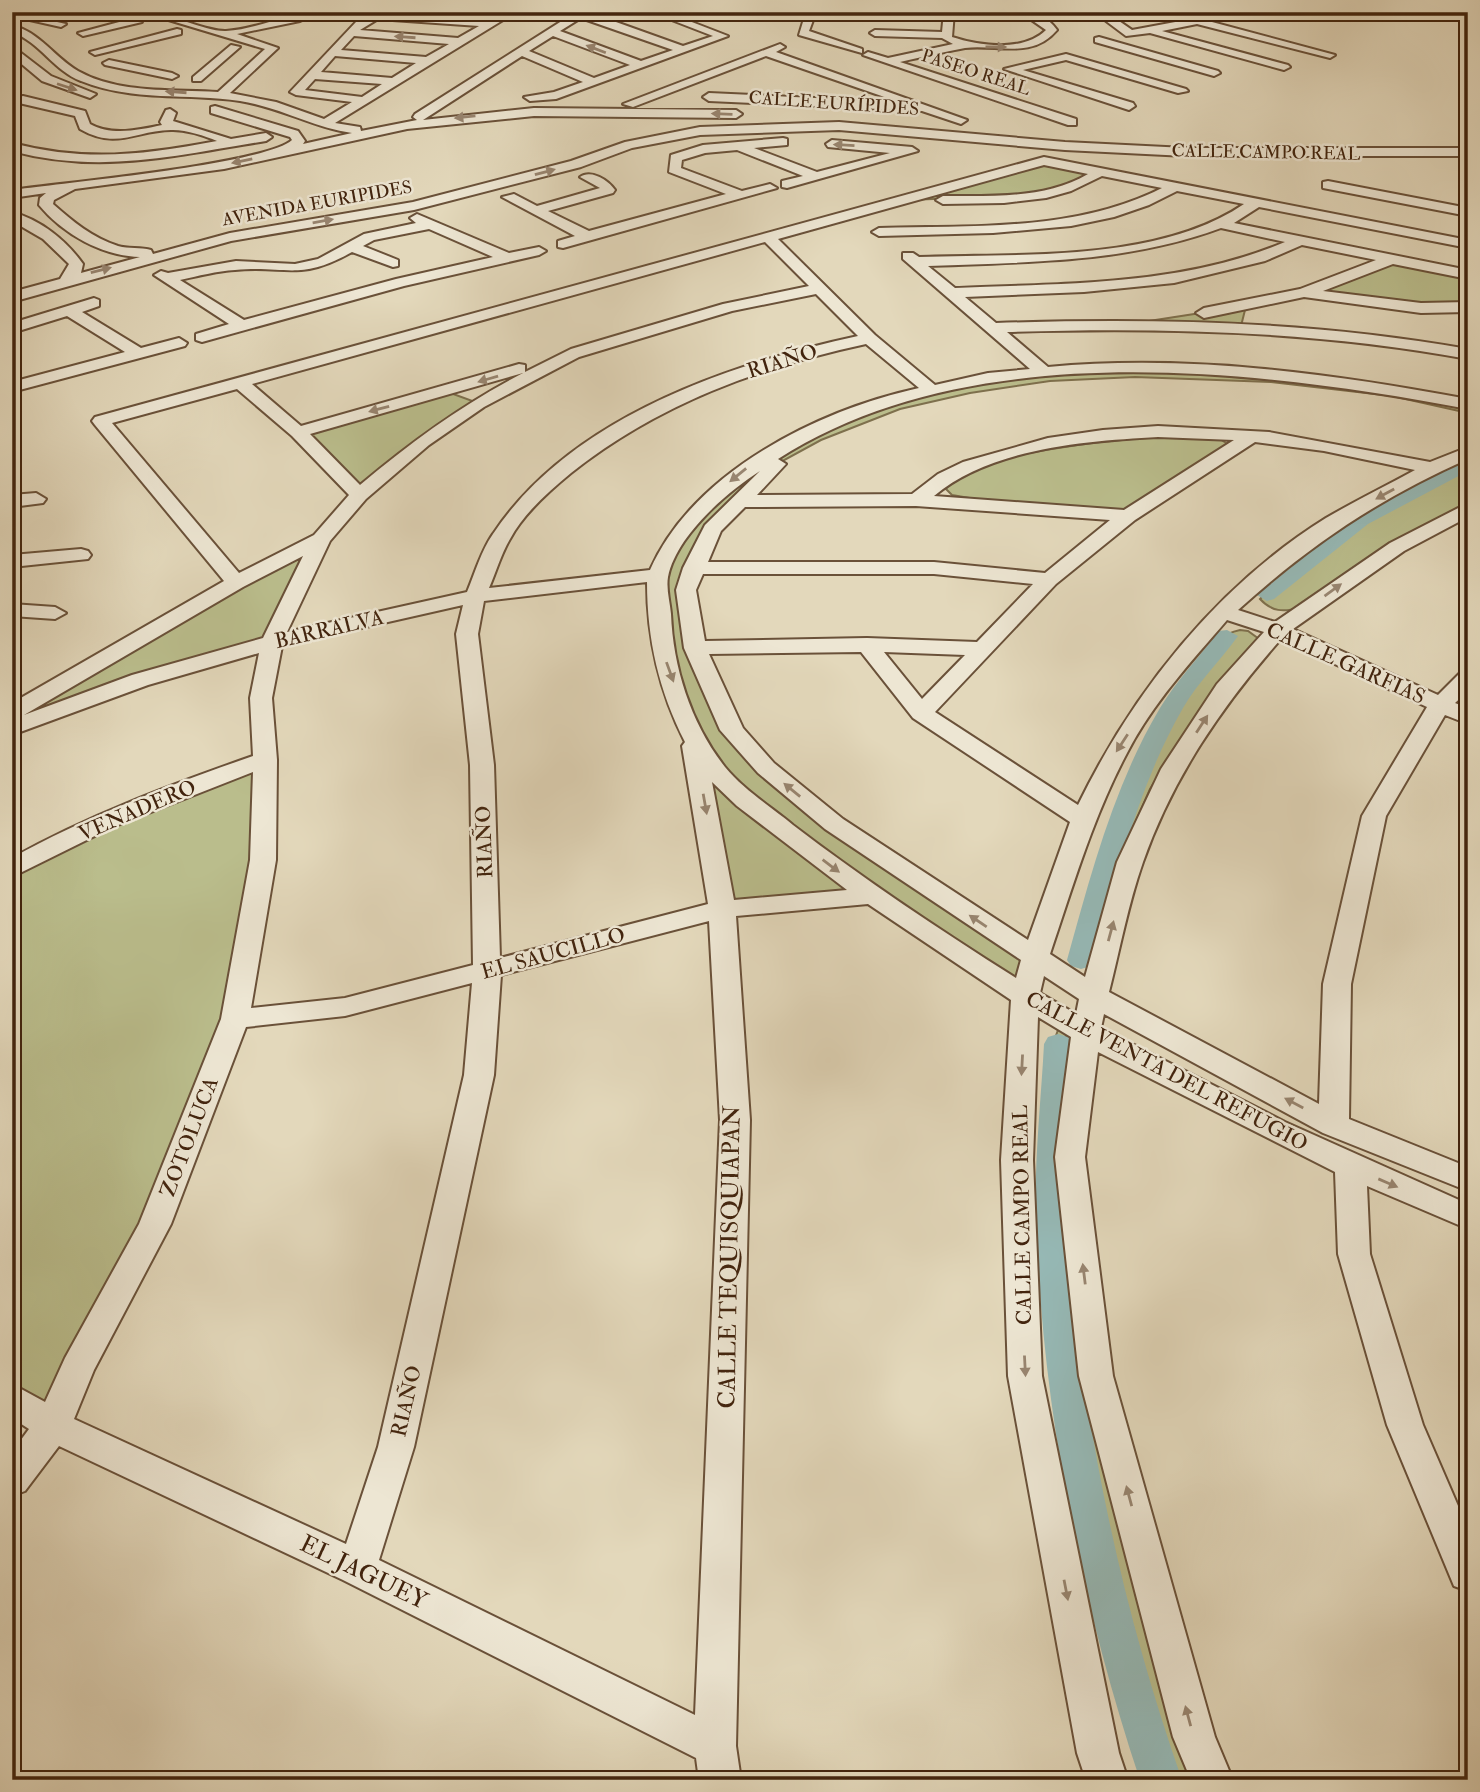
<svg xmlns="http://www.w3.org/2000/svg" width="1480" height="1792" font-family="'IM FELL Double Pica',serif">
	<rect width="100%" height="100%" fill="#e3d8bb"/>
	<filter id="stains"><feTurbulence type="fractalNoise" baseFrequency=".00286" numOctaves="4"/><feColorMatrix values="0 0 0 0 .2 0 0 0 0 .09 0 0 0 0 .02 0 0 0 .5 -.17"/></filter>
	<radialGradient id="worn" r=".72"><stop offset=".6" stop-color="#630" stop-opacity="0"/><stop offset="1" stop-color="#630" stop-opacity=".3"/></radialGradient>
	<path fill="#babd8c" stroke="#7e704d" stroke-width="2" d="M1038 162 1102 171 1065 189 1016 196 906 200Z
		M1390 260 1468 275V307L1304 293Z
		M1246 306 1241 326 1136 323Z
		M1216 370 1468 404V413L1392 396 1271 382 1135 377 1050 381 970 393 900 409 821 440 775 465 737 501 693 568 695 648 766 768 1035 959 1025 997 871 896 722 909 657 576 690 523 804 434 930 389 1042 371Z
		M445 391 478 403 359 495 298 432Z
		M1164 437 1220 439 1229 445 1123 513 981 500 952 495 946 489C967 452 1121 439 1164 437Z
		M1468 462V503L1379 552 1300 608C1283 612 1272 612 1260 599L1283 576 1359 519Z
		M321 539 272 642 12 728V713Z
		M1240 630 1248 631 1259 639 1198 712 1150 789 1119 860 1090 966H1081L1074 957C1104 854 1128 744 1199 661 1213 645 1218 635 1240 630Z
		M265 760 235 1019 53 1426 12 1399V869Z
		M1058 1030H1066L1063 1152 1201 1780H1144L1079 1507 1051 1251 1049 1073 1053 1044Z"/>
	<g fill="none" stroke-linecap="round" stroke-linejoin="round">
		<path fill="#96b9b6" fill-rule="evenodd" d="M1468 458V471L1368 524 1274 599 1267 601 1257 595 1354 516Z
			M1227 630 1238 636C1220 661 1198 682 1183 708 1138 786 1117 874 1095 960L1091 966 1081 969 1071 966 1067 960C1091 874 1114 785 1160 708 1177 680 1199 657 1219 631Z
			M1058 1034 1068 1037 1072 1044C1071 1102 1065 1162 1068 1219 1079 1410 1119 1600 1182 1780H1140C1080 1600 1042 1408 1036 1219 1034 1161 1041 1102 1044 1044L1048 1037Z"/>
		<defs>
			<path id="minor" d="M12 12 66 24 61 27 12 16Z
				M71 12H84V13L79 16Z
				M142 12C170 12 205 32 226 31 258 29 290 12 322 12L300 21 237 34 278 48 230 93 276 102 324 119 352 102 296 95 290 92 356 22 376 12 488 21 503 12H516L335 123 360 127 361 131 417 120 413 117 415 114 576 12H588L683 46 713 36 651 12H666L728 36 556 99 530 101 524 97 554 92 583 82 522 56 423 120 534 108 736 110 742 114 736 118 534 116 407 129 224 169 75 189 54 200 53 204C72 221 93 238 118 246 129 249 140 247 151 250L153 254 230 233 413 202 571 161 625 142 700 127 839 122 1065 142 1186 148H1468V156H1186L1065 150 839 130 700 135 632 148 581 167 414 210 231 241 12 302V292L60 279 69 264 43 239 12 221V212C41 220 66 240 83 264L81 273 140 257C102 256 63 234 39 205L40 198 46 193 12 198V190C60 183 266 164 292 140L290 137 211 113V107L215 106 298 131 305 141 303 144 352 133C314 128 280 107 240 101 188 93 132 102 81 81 54 71 40 42 12 32V25C41 33 54 57 78 71 119 94 173 89 218 92L265 49ZM581 18 673 50 641 61 560 31ZM378 19 479 26 458 38 360 30ZM354 36 449 44 426 57 341 50ZM553 36 630 65 594 78 529 51ZM335 56 416 63 392 78 321 72ZM315 79 382 84 362 97 305 90Z
				M806 12H816L809 31 862 49V53L799 35Z
				M944 12H954L952 37C980 46 1024 52 1046 30L1020 12C1036 12 1048 17 1057 30 1032 60 997 44 965 48 943 52 922 57 900 62L1076 119V125H1068L863 55 868 52 888 58 953 44 942 38 875 36 870 33 875 30 942 32Z
				M1094 12H1106L1132 30 1197 18 1335 55 1330 58 1197 24 1162 31 1288 65 1290 67 1284 70 1150 33 1126 36Z
				M138 17 142 18V22L83 36 78 33Z
				M177 29 181 30V34L95 55 90 52Z
				M1099 37 1218 71 1220 73 1214 76 1095 42V38Z
				M780 44 785 47 776 52 967 120 961 124 922 111 709 101 703 97 709 93 899 102 766 56 633 107 623 104Z
				M231 45 240 47 201 81H193V77Z
				M12 46 51 76 96 94 90 98 42 81 12 56Z
				M1066 54 1186 89 1188 91 1178 93 1066 60 1023 70 1133 103 1135 106 1129 110 1004 69Z
				M109 60 172 73 178 76 172 79 105 65 103 63Z
				M23 96 85 111 90 124C111 136 139 130 162 125L160 122 166 110 170 109 176 113 173 121 231 139 266 133 272 137 266 141C178 155 101 175 12 151V143C85 162 143 155 217 141 205 136 187 130 173 130 138 129 118 151 80 129L75 116 19 103V97Z
				M783 138 787 139V145L754 148 817 172 890 153 828 147 826 144 832 140 912 147 918 151 787 188 782 187V181L803 176 737 150 705 153 682 160 681 168 742 191 770 184 777 188 563 248 558 247V241L575 236 502 197 514 194 537 206 600 188 580 177C591 169 608 180 615 190L613 193 548 211 589 231 726 194 669 172 671 155 703 145Z
				M1044 157 1468 240V248L1259 207 1234 223 1468 270V279L1393 264 1323 291 1421 303 1468 302V312L1421 313 1304 297 1204 318 1196 313 1204 308 1300 289 1376 260 1302 245 1265 261 1174 283 1084 292 965 297 996 323C1155 318 1311 321 1468 349V359C1315 331 1162 327 1007 332L1048 367C1189 354 1329 373 1468 399V409C1254 369 971 335 778 459L786 464 757 495 912 494 938 474 963 462 1048 438 1103 430 1158 426 1269 432 1430 462 1468 447V459C1378 499 1310 545 1238 610L1275 622 1390 543 1468 503V517L1404 551 1293 629 1438 695 1460 673 1468 671V691L1455 703 1468 708V724L1445 715 1386 816 1351 984 1349 1119 1468 1167V1191L1323 1133 1104 1014 1101 1028 1285 1122 1468 1204V1229L1367 1186 1370 1254 1423 1425 1468 1529V1591L1454 1586 1387 1425 1338 1254 1335 1172 1098 1052 1085 1157 1113 1376 1215 1737 1233 1780H1191L1173 1737 1079 1376 1055 1157 1071 1037 1038 1017 1033 1160 1042 1376 1119 1753 1128 1780H1086L1077 1753 1008 1376 1001 1160 1011 1000 868 904 736 916 750 1120 736 1746 741 1780H699L696 1758 343 1580 59 1446 25 1491 12 1496V1452L29 1429 12 1418V1384L45 1402 65 1358 139 1224 221 1019 250 860 253 772 113 827 12 877V858C89 815 170 785 253 756L250 698 259 653 148 685 12 735V703L224 581 95 425 92 421 95 417ZM1044 165 1088 174C1046 199 991 196 943 196L936 200 943 204 1004 203 1046 198 1071 191 1102 176 1162 188C1075 232 974 225 879 228L872 232 879 236 993 233 1071 226 1114 217 1149 205 1177 191 1244 204C1157 263 1020 253 919 257L913 253H903V259L1030 369 988 373 935 385 875 335 778 239ZM1221 228 1285 242C1181 286 1067 283 955 288L928 266C1028 262 1127 263 1221 228ZM765 242 809 286 723 304 571 349 525 372V365L519 364 301 426 252 384ZM816 294 858 336C728 364 570 418 493 534 481 551 475 573 467 592L287 632 330 541 366 499 429 445 484 407 579 357 732 311ZM866 344 919 388C819 410 694 471 650 570L489 588C496 572 501 554 510 539 523 514 549 491 571 473 658 404 759 367 866 344ZM523 373C463 404 412 441 360 485L310 434ZM237 389 292 436 349 495 314 535 239 573 112 423ZM1158 437 1234 440 1124 510 934 496C991 448 1086 441 1158 437ZM1255 442 1324 451 1415 470C1386 486 1355 501 1326 518 1217 586 1133 692 1078 805L935 712 1056 584 1135 520ZM760 471 705 525 683 568 676 590 684 648 720 730 758 773 825 829 1021 960 1016 978C940 930 865 880 793 825 770 806 744 790 725 767 691 724 673 667 671 614 670 602 666 589 668 577 676 536 727 492 760 471ZM916 506 1110 520 1045 573 934 562H708L721 531 745 507ZM303 556 263 638 132 675 24 715 243 587ZM703 574H934L1033 584 977 642 867 638 705 641 696 590ZM647 582C647 640 659 691 685 742L682 746 708 904 500 958 494 765 478 634 484 601ZM463 605 456 634 470 765 473 965 345 998 251 1008 276 860 277 760 272 698 282 646ZM1227 620 1264 632 1217 684 1161 769 1117 862 1085 977 1050 954C1073 886 1093 817 1127 753 1152 704 1191 662 1227 620ZM1281 639 1427 707 1362 816 1323 984 1319 1104 1109 992C1120 949 1128 904 1143 862 1173 777 1222 706 1281 639ZM861 652 913 718 1070 822 1028 940 843 819 774 763 743 728 709 654ZM884 652 965 655 922 699ZM712 782 737 806 847 890 734 900ZM709 921 720 1120 695 1715 379 1560 414 1447 494 1075 501 975ZM1044 976 1079 999 1076 1014 1040 993ZM472 983 464 1075 378 1447 346 1544 74 1419 94 1370 171 1224 246 1027 345 1016Z
				M1328 181 1468 208V216L1323 188V182Z
				M417 214 509 253 539 247 546 251 539 255 404 286 202 342 196 340V334L229 324 154 275 161 271 168 273 236 261 295 264 318 259 364 234 416 223 410 218ZM429 229 493 257 396 279 244 320 180 280C198 276 217 271 235 270 287 265 299 282 352 252L393 267 398 266V260L363 246 374 240Z
				M94 298 99 300V306L82 312 141 348 179 338 187 343 185 346 12 392V382L125 352 67 316 12 333V323Z
				M36 493 46 499 43 503 12 507V495Z
				M81 549 88 551 91 555 88 559 12 567V555Z
				M12 604 55 607 66 613 55 619 12 616Z"/>
		</defs>
		<use href="#minor" stroke="#6a5139" stroke-width="4"/>
		<use href="#minor" fill="#ede6d3" fill-rule="evenodd"/>
	</g>
	<defs><path id="oneway-solid" d="M-6-.8H1V-3.2L6.5 0L1 3.2V.8H-6Z" transform="scale(1.75)"/></defs>
	<g fill="#988570">
		<use href="#oneway-solid" transform="translate(405 37) rotate(-176)"/>
		<use href="#oneway-solid" transform="translate(996 47)"/>
		<use href="#oneway-solid" transform="translate(596 49) rotate(-159)"/>
		<use href="#oneway-solid" transform="translate(67 87) rotate(18)"/>
		<use href="#oneway-solid" transform="translate(176 92) rotate(-176)"/>
		<use href="#oneway-solid" transform="translate(722 114) rotate(-178)"/>
		<use href="#oneway-solid" transform="translate(465 117) rotate(174)"/>
		<use href="#oneway-solid" transform="translate(844 145) rotate(-177)"/>
		<use href="#oneway-solid" transform="translate(242 161) rotate(168)"/>
		<use href="#oneway-solid" transform="translate(545 172) rotate(-15)"/>
		<use href="#oneway-solid" transform="translate(323 221) rotate(-10)"/>
		<use href="#oneway-solid" transform="translate(101 270) rotate(-14)"/>
		<use href="#oneway-solid" transform="translate(488 379) rotate(164)"/>
		<use href="#oneway-solid" transform="translate(379 409) rotate(165)"/>
		<use href="#oneway-solid" transform="translate(738 475) rotate(141)"/>
		<use href="#oneway-solid" transform="translate(1385 494) rotate(151)"/>
		<use href="#oneway-solid" transform="translate(1333 590) rotate(-36)"/>
		<use href="#oneway-solid" transform="translate(670 672) rotate(70)"/>
		<use href="#oneway-solid" transform="translate(1202 724) rotate(-57)"/>
		<use href="#oneway-solid" transform="translate(1122 743) rotate(123)"/>
		<use href="#oneway-solid" transform="translate(792 790) rotate(-141)"/>
		<use href="#oneway-solid" transform="translate(705 804) rotate(80)"/>
		<use href="#oneway-solid" transform="translate(831 866) rotate(37)"/>
		<use href="#oneway-solid" transform="translate(978 921) rotate(-146)"/>
		<use href="#oneway-solid" transform="translate(1111 931) rotate(-75)"/>
		<use href="#oneway-solid" transform="translate(1022 1065) rotate(93)"/>
		<use href="#oneway-solid" transform="translate(1294 1103) rotate(-152)"/>
		<use href="#oneway-solid" transform="translate(1388 1183) rotate(23)"/>
		<use href="#oneway-solid" transform="translate(1084 1274) rotate(-97)"/>
		<use href="#oneway-solid" transform="translate(1025 1366) rotate(87)"/>
		<use href="#oneway-solid" transform="translate(1129 1496) rotate(-105)"/>
		<use href="#oneway-solid" transform="translate(1066 1590) rotate(79)"/>
		<use href="#oneway-solid" transform="translate(1188 1716) rotate(-105)"/>
	</g>
	<g text-anchor="middle" stroke-width="5" stroke-linejoin="round" paint-order="stroke">
		<g font-size="18" fill="#42240e" stroke="#ede6d3">
			<text transform="translate(976 72) rotate(18)" y="6">PASEO REAL</text>
			<text transform="translate(834 103) rotate(4)" y="6">CALLE EURÍPIDES</text>
			<text transform="translate(1266 152) rotate(1)" y="6">CALLE CAMPO REAL</text>
			<text transform="translate(317 203) rotate(-10)" y="6">AVENIDA EURIPIDES</text>
		</g>
		<g font-size="21" fill="#42240e" stroke="#ede6d3">
			<text transform="translate(782 361) rotate(-17)" y="7">RIAÑO</text>
			<text transform="translate(329 629) rotate(-13)" y="7">BARRALVA</text>
			<text transform="translate(1346 663) rotate(24)" y="7">CALLE GARFIAS</text>
			<text transform="translate(137 810) rotate(-23)" y="7">VENADERO</text>
			<text transform="translate(484 842) rotate(-92)" y="7">RIAÑO</text>
			<text transform="translate(553 953) rotate(-15)" y="7">EL SAUCILLO</text>
			<text transform="translate(1167 1071) rotate(28)" y="7">CALLE VENTA DEL REFUGIO</text>
			<text transform="translate(189 1137) rotate(-69)" y="7">ZOTOLUCA</text>
			<text transform="translate(1022 1215) rotate(-91)" y="7">CALLE CAMPO REAL</text>
			<text transform="translate(406 1401) rotate(-77)" y="7">RIAÑO</text>
		</g>
		<g font-size="24" fill="#42240e" stroke="#ede6d3">
			<text transform="translate(729 1257) rotate(-89)" y="8">CALLE TEQUISQUIAPAN</text>
			<text transform="translate(364 1572) rotate(26)" y="8">EL JAGUEY</text>
		</g>
	</g>
	<rect width="1480" height="1792" fill="none" stroke="#e3d8bb" stroke-width="42"/>
	<rect x="14" y="14" width="1452" height="1764" fill="none" stroke="#42240e" stroke-width="3.5"/>
	<rect x="21" y="21" width="1438" height="1750" fill="none" stroke="#42240e" stroke-width="2"/>
	<rect width="100%" height="100%" filter="url(#stains)"/>
	<rect width="100%" height="100%" fill="url(#worn)"/>
</svg>
